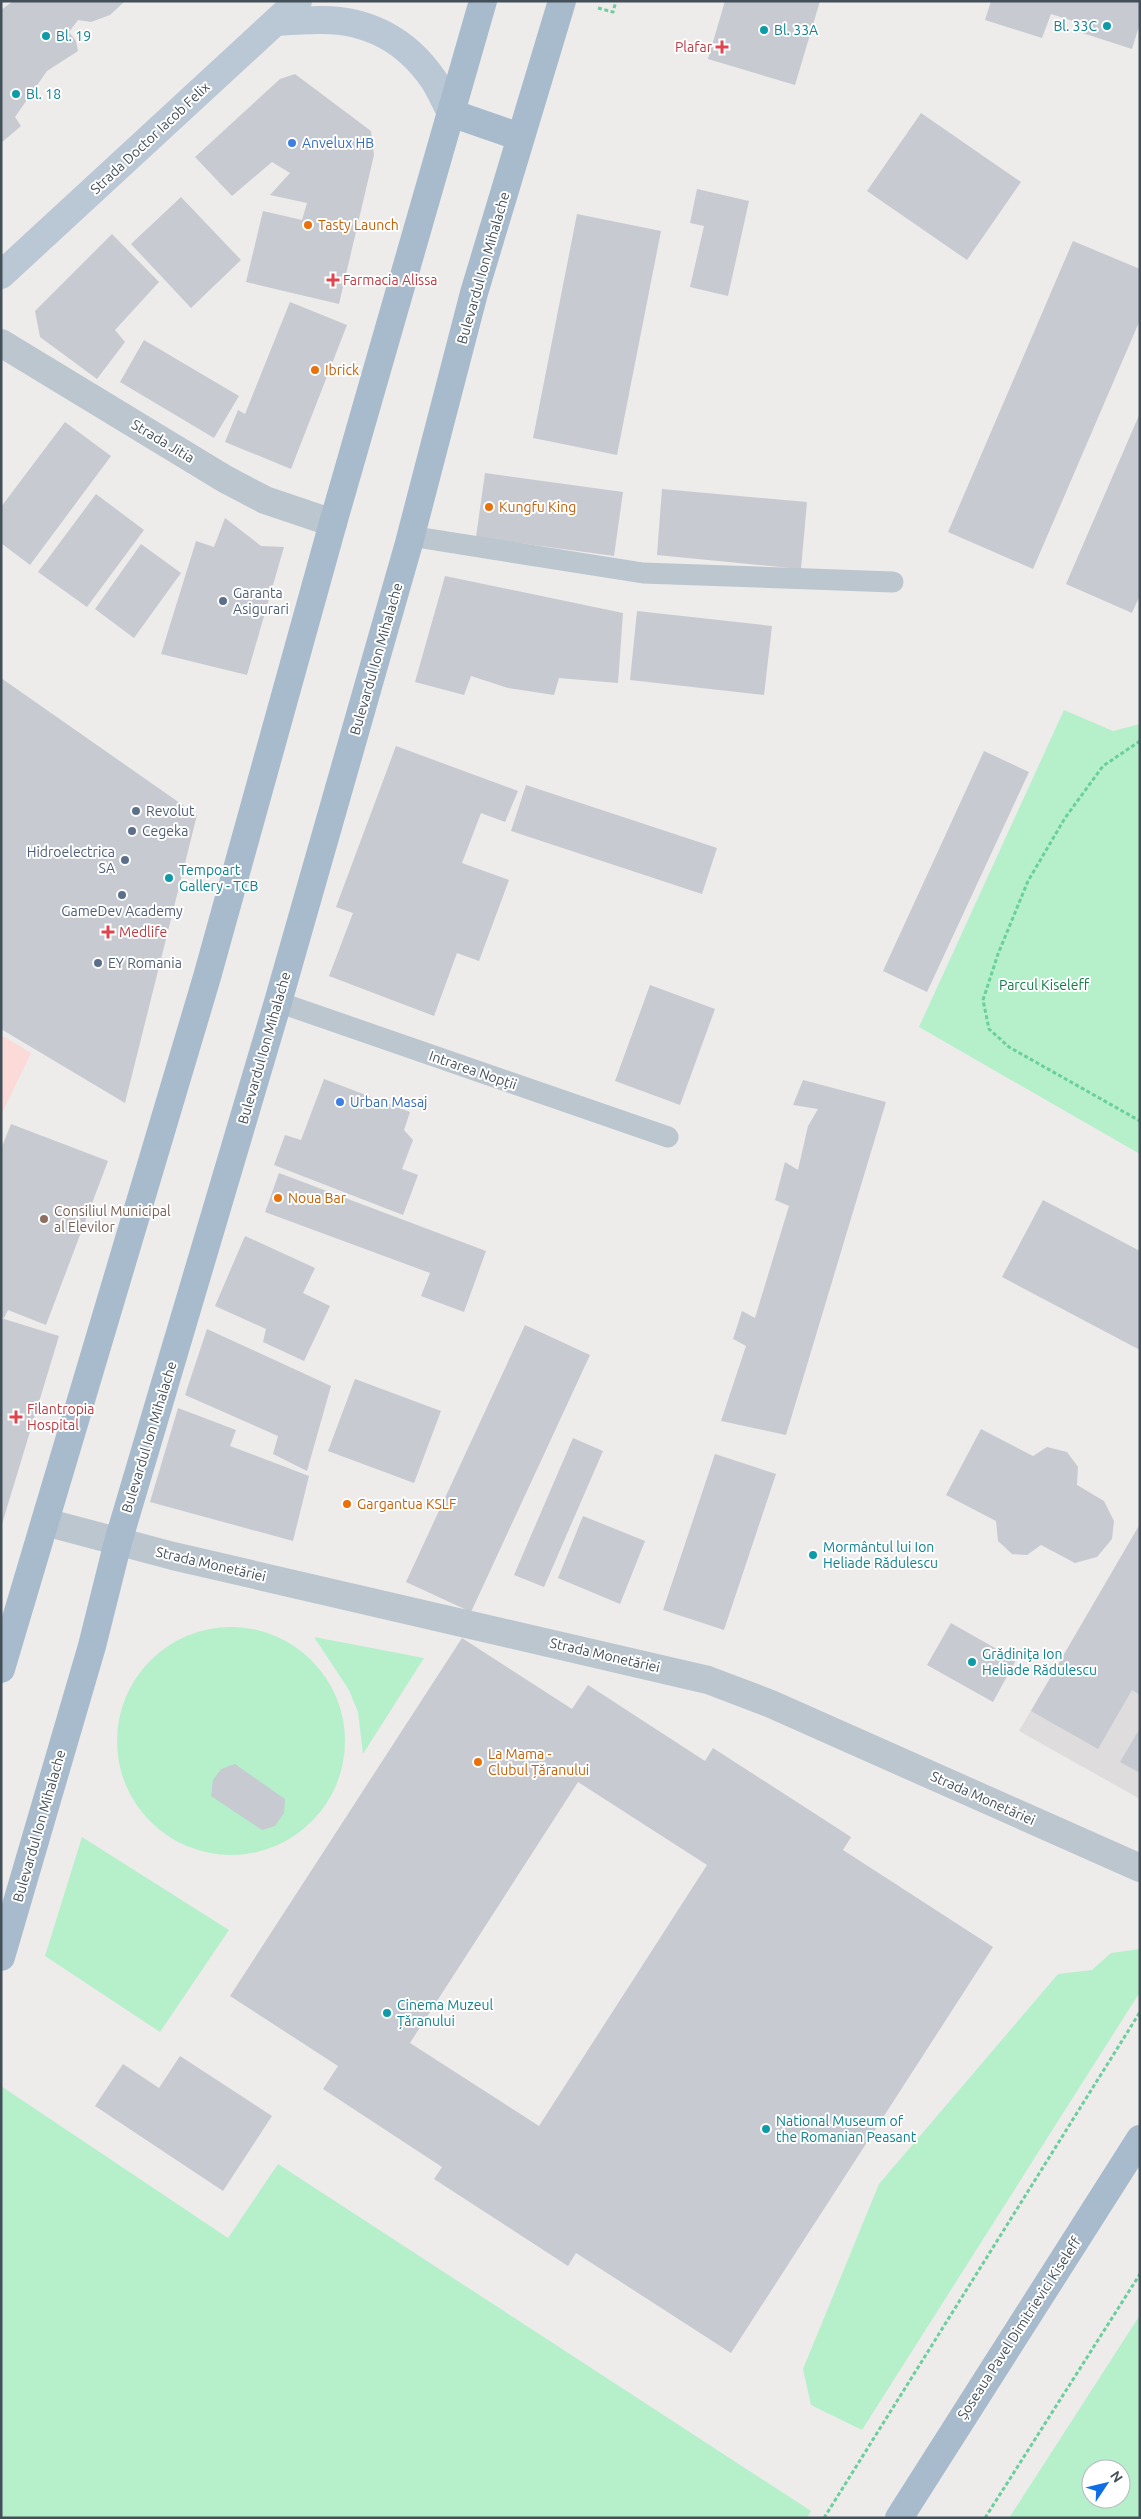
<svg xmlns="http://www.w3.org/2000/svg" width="1141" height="2519" font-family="Ubuntu,sans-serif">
	<rect width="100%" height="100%" fill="#eeebeb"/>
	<path fill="#dfdcdd" d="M1140 1524V1799L1019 1731Z"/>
	<path fill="#fcdad7" d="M1 1035 31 1053 1 1115Z"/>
	<path fill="#b5f0cb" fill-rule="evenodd" d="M1064 710 1113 731 1140 724V1154L919 1027Z
		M117 1741a114 114 0 1 1 228 0a114 114 0 1 1-228 0Z
		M314 1637 424 1658 363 1754 358 1712 349 1690Z
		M82 1837 229 1930 160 2032 45 1956Z
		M1140 1949V1992L862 2430 811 2405 803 2369 879 2184 1058 1974 1092 1970 1111 1953Z
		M1 2086 228 2238 278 2164 811 2511 807 2518H1Z
		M1140 2315V2518H1009ZM1091 2469H1121V2499H1091Z"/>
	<path fill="#c7cad1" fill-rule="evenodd" d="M13 1H125L110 15 91 22 78 20 69 32 76 41 78 51 47 71 15 117 21 126 1 143V10Z
		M725 1H820L795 85 708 59Z
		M991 1H1140V23L1132 49 1073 30 1076 22 1051 14 1042 38 985 20Z
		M295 74 371 131 374 155 339 304 246 282 263 211 302 220 307 203 270 195 290 173 272 162 232 196 195 157 280 79Z
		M921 113 1021 182 967 260 867 191Z
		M697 189 749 201 728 296 690 287 704 226 690 223Z
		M181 197 241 260 191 308 131 244Z
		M577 214 661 231 617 455 533 438Z
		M112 234 159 282 115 330 125 342 97 379 40 337 35 311Z
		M1073 241 1140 269V320L1033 569 948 532Z
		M290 302 347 325 291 469 225 442 238 410 245 414Z
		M144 340 239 396 214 438 120 382Z
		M1140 413V595L1132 613 1066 584Z
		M65 422 111 456 30 565 1 543V507Z
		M485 473 623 492 614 556 476 537Z
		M662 489 807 502 801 569 657 555Z
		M96 494 144 530 87 607 38 572Z
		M225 518 261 546 284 547 247 675 161 654 196 541 214 547Z
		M141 544 181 573 134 638 95 609Z
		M445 576 623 613 618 683 559 678 554 695 508 688 471 676 464 695 415 682Z
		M637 611 772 626 764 695 630 680Z
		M1 678 197 815 125 1103 1 1029Z
		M396 746 518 791 505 822 481 813 462 863 509 880 479 961 457 953 434 1016 329 976 353 913 336 907Z
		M984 751 1029 772 927 992 883 971Z
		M526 785 717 848 702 894 511 831Z
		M650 985 715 1009 680 1105 615 1081Z
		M324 1079 410 1112 404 1130 413 1140 402 1169 418 1175 403 1215 274 1165 285 1135 301 1140Z
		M803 1080 886 1102 786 1435 721 1421 746 1346 733 1339 742 1311 755 1318 789 1206 775 1200 785 1162 798 1170 808 1126 818 1109 793 1105Z
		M11 1124 108 1161 46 1325 8 1310 4 1318 1 1317V1149Z
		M279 1173 486 1251 464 1312 421 1296 430 1273 265 1212Z
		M1043 1200 1140 1251V1350L1002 1277Z
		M245 1236 315 1268 303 1293 330 1306 304 1361 263 1342 266 1329 215 1306Z
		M1 1318 59 1336 2 1524H1Z
		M525 1325 590 1355 471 1612 406 1582Z
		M207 1329 331 1386 307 1471 273 1454 278 1436 185 1395Z
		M355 1379 441 1411 414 1483 328 1451Z
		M178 1408 236 1430 230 1446 309 1476 293 1541 150 1502Z
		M981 1429 1033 1456 1047 1447 1067 1452 1078 1467 1077 1485 1104 1501 1114 1521 1112 1539 1097 1557 1075 1563 1041 1545 1027 1555 1012 1554 998 1541 996 1521 946 1495Z
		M573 1438 603 1451 544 1587 514 1575Z
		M715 1454 776 1474 724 1630 663 1610Z
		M583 1516 645 1541 620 1604 558 1578Z
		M1140 1524V1695L1132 1690 1098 1749 1031 1711Z
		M951 1623 1016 1660 993 1702 927 1665Z
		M462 1638 572 1709 588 1685 705 1761 713 1748 851 1837 843 1850 993 1947 731 2353 576 2253 568 2266 434 2179 442 2167 323 2089 338 2066 230 1996ZM578 1782 707 1865 539 2126 410 2043Z
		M1140 1728V1773L1120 1762Z
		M235 1764 285 1799 284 1813 275 1826 262 1830 211 1796 213 1780 221 1769Z
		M180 2056 272 2116 223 2191 95 2106 123 2064 159 2088Z"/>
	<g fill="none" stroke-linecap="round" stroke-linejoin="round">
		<path stroke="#6bcf9d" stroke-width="3" stroke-dasharray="4 2.5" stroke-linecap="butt" d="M598 8 613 12 616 1
			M1140 741 1103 766 1065 818 1028 881 998 954 983 1000 989 1029 1009 1047 1140 1121
			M824 2518 1140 2012
			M985 2518 1140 2274"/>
		<path stroke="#bbc6cf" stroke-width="21" d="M410 536 643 573 893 582
			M278 1002 668 1137"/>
		<path stroke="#bbc6cf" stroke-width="28" d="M1 343 225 479 265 500 333 523
			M45 1522 173 1556 708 1680 771 1704 1140 1868"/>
		<path stroke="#bac7d4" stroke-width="28" d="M277 22C291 21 305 20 319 20 367 19 406 40 433 79 440 89 445 102 451 113
			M1 275 298 1"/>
		<path stroke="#a8bbcc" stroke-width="28" d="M451 113 520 137
			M1 1669 207 977 333 523 483 1
			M1 1957 92 1646 118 1542 278 1002 409 543 474 293 562 1
			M899 2518 1140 2139"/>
	</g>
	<g fill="#0f9aa8" stroke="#fff" stroke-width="2">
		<circle cx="1107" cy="26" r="5"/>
		<circle cx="764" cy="30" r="5"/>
		<circle cx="46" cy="36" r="5"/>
		<circle cx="16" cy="94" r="5"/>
		<circle cx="169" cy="878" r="5"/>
		<circle cx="813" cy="1555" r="5"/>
		<circle cx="972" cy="1662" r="5"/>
		<circle cx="387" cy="2013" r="5"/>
		<circle cx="766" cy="2129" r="5"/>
	</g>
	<g fill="#e0444e" stroke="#fff" stroke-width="2">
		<path d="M719.5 39.5h5v5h5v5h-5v5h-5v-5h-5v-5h5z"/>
		<path d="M330.5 272.5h5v5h5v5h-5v5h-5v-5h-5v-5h5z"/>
		<path d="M105.5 924.5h5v5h5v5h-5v5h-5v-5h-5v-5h5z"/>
		<path d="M13.5 1409.5h5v5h5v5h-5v5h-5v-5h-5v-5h5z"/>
	</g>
	<g fill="#3f7fe0" stroke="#fff" stroke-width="2">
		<circle cx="292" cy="143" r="5"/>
		<circle cx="340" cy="1102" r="5"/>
	</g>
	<g fill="#e8710a" stroke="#fff" stroke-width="2">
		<circle cx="308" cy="225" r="5"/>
		<circle cx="315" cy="370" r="5"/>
		<circle cx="489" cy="507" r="5"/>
		<circle cx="278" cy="1198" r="5"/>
		<circle cx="347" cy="1504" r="5"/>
		<circle cx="478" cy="1762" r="5"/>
	</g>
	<g fill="#5c6f8a" stroke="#fff" stroke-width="2">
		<circle cx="223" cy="601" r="5"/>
		<circle cx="136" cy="811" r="5"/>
		<circle cx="132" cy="831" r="5"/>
		<circle cx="125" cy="860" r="5"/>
		<circle cx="122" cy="895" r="5"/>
		<circle cx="98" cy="963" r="5"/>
	</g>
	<circle fill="#8d6e63" stroke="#fff" stroke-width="2" cx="44" cy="1219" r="5"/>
	<g text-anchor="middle" stroke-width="4" stroke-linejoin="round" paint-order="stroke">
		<g font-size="14" fill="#0d838f" stroke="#fff" text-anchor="start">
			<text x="1097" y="31" text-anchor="end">Bl. 33C</text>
			<text x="774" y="35">Bl. 33A</text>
			<text x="56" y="41">Bl. 19</text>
			<text x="26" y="99">Bl. 18</text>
			<text x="179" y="875">Tempoart<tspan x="179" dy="16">Gallery - TCB</tspan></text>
			<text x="823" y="1552">Mormântul lui Ion<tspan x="823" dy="16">Heliade Rădulescu</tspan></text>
			<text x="982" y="1659">Grădinița Ion<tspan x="982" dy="16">Heliade Rădulescu</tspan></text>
			<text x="397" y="2010">Cinema Muzeul<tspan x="397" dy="16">Țăranului</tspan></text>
			<text x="776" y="2126">National Museum of<tspan x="776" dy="16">the Romanian Peasant</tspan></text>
		</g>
		<g font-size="14" fill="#be3a42" stroke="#fff" text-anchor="start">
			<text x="712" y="52" text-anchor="end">Plafar</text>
			<text x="343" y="285">Farmacia Alissa</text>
			<text x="119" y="937">Medlife</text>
			<text x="27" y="1414">Filantropia<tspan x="27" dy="16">Hospital</tspan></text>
		</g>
		<g font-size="14" fill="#434f59" stroke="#fff">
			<text transform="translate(150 138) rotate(-43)" y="5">Strada Doctor Iacob Felix</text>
			<text transform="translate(483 268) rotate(-74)" y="5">Bulevardul Ion Mihalache</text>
			<text transform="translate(163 441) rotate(31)" y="5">Strada Jitia</text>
			<text transform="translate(376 659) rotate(-74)" y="5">Bulevardul Ion Mihalache</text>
			<text transform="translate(264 1048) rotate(-74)" y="5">Bulevardul Ion Mihalache</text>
			<text transform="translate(473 1070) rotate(19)" y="5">Intrarea Nopții</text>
			<text transform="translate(149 1437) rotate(-73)" y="5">Bulevardul Ion Mihalache</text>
			<text transform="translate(211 1564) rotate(13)" y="5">Strada Monetăriei</text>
			<text transform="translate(605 1655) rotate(13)" y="5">Strada Monetăriei</text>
			<text transform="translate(983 1798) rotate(24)" y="5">Strada Monetăriei</text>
			<text transform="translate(39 1826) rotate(-74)" y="5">Bulevardul Ion Mihalache</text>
			<text transform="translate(1019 2328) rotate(-57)" y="5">Șoseaua Pavel Dimitrievici Kiseleff</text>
		</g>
		<g font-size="14" fill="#366cbe" stroke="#fff" text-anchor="start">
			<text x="302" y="148">Anvelux HB</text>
			<text x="350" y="1107">Urban Masaj</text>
		</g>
		<g font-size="14" fill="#c56008" stroke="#fff" text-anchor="start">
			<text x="318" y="230">Tasty Launch</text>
			<text x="325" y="375">Ibrick</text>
			<text x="499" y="512">Kungfu King</text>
			<text x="288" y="1203">Noua Bar</text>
			<text x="357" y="1509">Gargantua KSLF</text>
			<text x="488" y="1759">La Mama -<tspan x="488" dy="16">Clubul Țăranului</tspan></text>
		</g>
		<g font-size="14" fill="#4e5e75" stroke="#fff" text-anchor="start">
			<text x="233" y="598">Garanta<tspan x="233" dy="16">Asigurari</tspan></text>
			<text x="146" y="816">Revolut</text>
			<text x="142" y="836">Cegeka</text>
			<text x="115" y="857" text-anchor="end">Hidroelectrica<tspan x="115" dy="16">SA</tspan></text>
			<text x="122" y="916" text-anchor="middle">GameDev Academy</text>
			<text x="108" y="968">EY Romania</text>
		</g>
		<g font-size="14" fill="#117d46" stroke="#fff">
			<text x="1044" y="990">Parcul Kiseleff</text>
		</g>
		<g font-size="14" fill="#785e54" stroke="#fff" text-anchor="start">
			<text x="54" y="1216">Consiliul Municipal<tspan x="54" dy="16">al Elevilor</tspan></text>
		</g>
	</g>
	<rect width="1141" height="2519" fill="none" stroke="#434f59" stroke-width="5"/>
	<g transform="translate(1106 2484) rotate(55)"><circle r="24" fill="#ffffff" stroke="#b4b9bd"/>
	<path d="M0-4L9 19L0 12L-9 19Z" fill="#0f6ee4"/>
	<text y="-8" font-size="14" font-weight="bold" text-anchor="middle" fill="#434f59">N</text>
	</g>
</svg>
